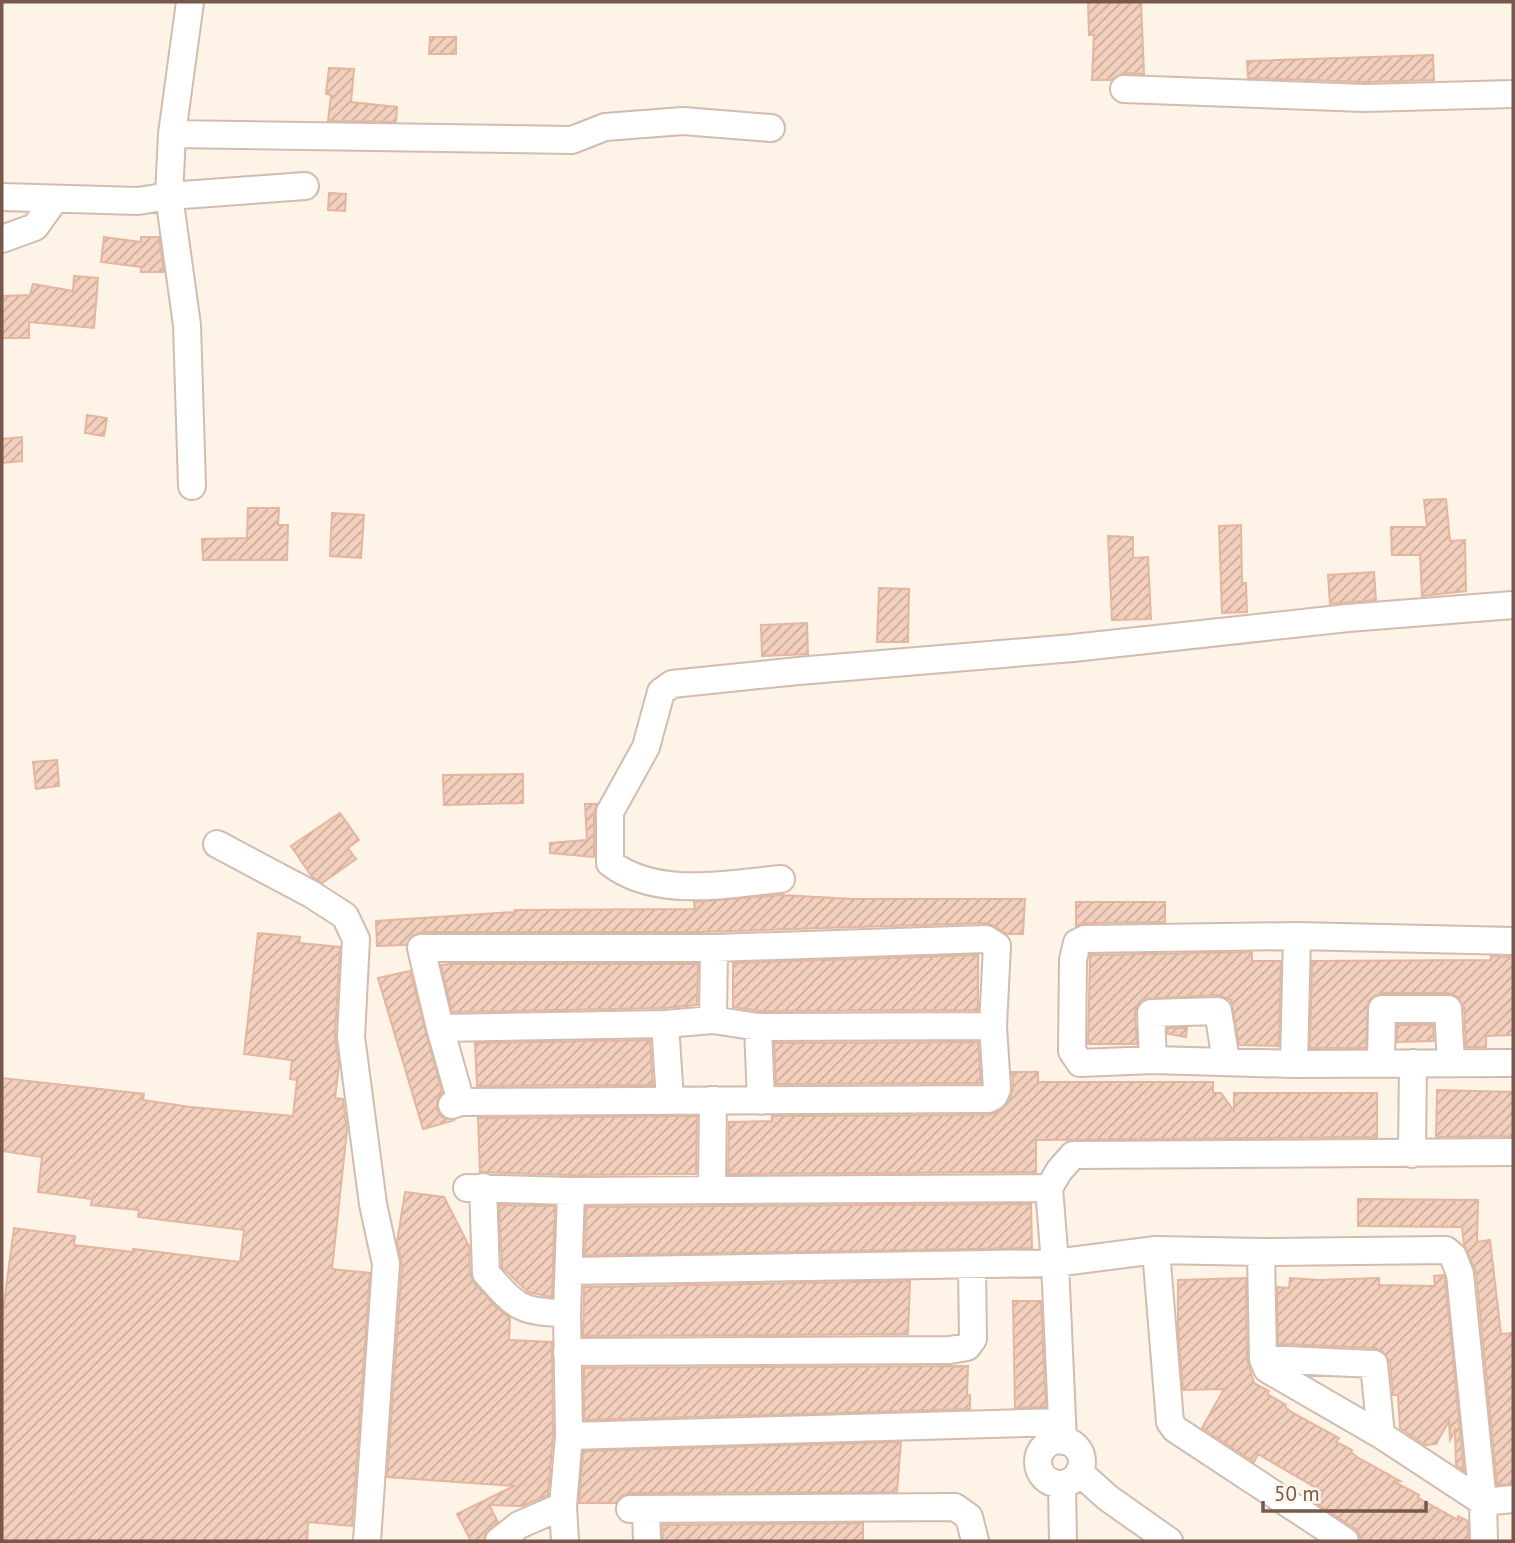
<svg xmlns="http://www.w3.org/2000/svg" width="1515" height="1543" font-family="'PT Sans',sans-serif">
	<defs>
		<pattern id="building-hatch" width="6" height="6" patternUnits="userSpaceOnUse" patternTransform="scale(1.75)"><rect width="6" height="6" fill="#f3d0be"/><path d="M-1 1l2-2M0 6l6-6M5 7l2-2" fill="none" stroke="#caac9c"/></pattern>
	</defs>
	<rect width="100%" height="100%" fill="#fdf3e7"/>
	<path fill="url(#building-hatch)" stroke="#e6b59e" stroke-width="2" d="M1088 2H1141L1144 74 1124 73 1111 80H1092L1094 35H1089Z
		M430 37H456V54H429Z
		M1433 55 1434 80 1365 82 1248 78 1247 61Z
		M329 68 354 69 351 102 397 107 396 122 328 121 331 95 326 94Z
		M329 193 346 194 345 211 328 210Z
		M104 237 141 242V237H159L164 272H141V267L101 262Z
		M74 276 98 278 94 328 29 322V338H2V296L30 295 33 284 73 291Z
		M87 415 107 418 104 436 85 433Z
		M22 437V461L2 463V439Z
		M1446 499 1450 541 1465 540 1466 591 1422 596 1420 555H1392L1391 527H1427L1424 500Z
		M248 508H279L278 525H288L287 560H203L202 539 247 538Z
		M332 513 364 515 361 558 330 556Z
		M1241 525 1242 583H1246L1247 612 1222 613 1219 526Z
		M1108 536 1133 537V558L1148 557 1151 619 1112 620Z
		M1374 572 1376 600 1330 604 1328 575Z
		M879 588 909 589 908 642H877Z
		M807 623 808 654 762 656 761 625Z
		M57 760 59 786 36 789 33 762Z
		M523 774V803L444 805 443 775Z
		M585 804H597L594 812V857L550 853V843L587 840Z
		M340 813 359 840 348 848 356 859 322 883 312 877 291 846Z
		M781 895 854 899H1025L1023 934H1007L994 926 985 923 700 932H421L412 936 406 945 377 946 376 921 515 912V910L695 909 694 902Z
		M1076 902H1165V922L1085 923 1076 926Z
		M258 933 300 937 299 943 340 947 335 1036 339 1065 335 1098 343 1099 347 1130 332 1269 370 1273 352 1526 308 1522 307 1541H2V1318L14 1228 75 1236 74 1245 133 1252V1249L240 1262 244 1230 138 1217 139 1210 91 1205 92 1199 38 1192 42 1157 2 1151V1078L144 1094 143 1100 190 1107 293 1116 297 1080 290 1079 292 1060 244 1054Z
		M1252 952V961H1281L1279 1046 1239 1045 1231 1000 1218 995 1143 999 1137 1005 1135 1013 1137 1044H1088L1090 955Z
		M978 955V1010L759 1011 733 1007V963Z
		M1491 956 1513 957V1035L1486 1036V1047H1466L1464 1007 1456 996 1448 993H1382L1374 996 1368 1002 1366 1048H1310L1312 961 1491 960Z
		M450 964H698L697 1005 664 1008 452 1012 441 965Z
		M410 971 442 1093 437 1101V1109L442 1117 455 1120 423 1129 378 978Z
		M1397 1025H1433L1434 1041 1397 1042Z
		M1167 1028H1187L1186 1037 1168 1034Z
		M650 1040 653 1085 477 1086 475 1043Z
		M978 1042 981 1083 776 1084 774 1043Z
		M1012 1072H1038V1082H1213V1093H1221L1234 1111V1093H1377V1137L1036 1140V1172L728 1174 729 1122 772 1121V1116L989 1115 1001 1110 1008 1102 1013 1089Z
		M1437 1090 1513 1092V1136L1436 1137Z
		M697 1116 696 1174 571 1175 480 1172 478 1118Z
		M405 1192 444 1197 469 1246 470 1274 474 1283 495 1306 510 1318 509 1340 552 1342 553 1435 548 1495 522 1506 489 1505 498 1522 485 1535 484 1541H471L457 1514 514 1486 387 1477 402 1265 397 1242Z
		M1358 1199 1478 1200 1477 1242 1490 1240 1501 1334 1513 1333V1484L1497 1485 1476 1272 1464 1245 1462 1227 1358 1226Z
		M1031 1204 1032 1248 585 1255 586 1207Z
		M499 1205 555 1206 552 1297 528 1292 502 1267Z
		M1444 1275 1445 1278 1464 1471 1456 1465 1455 1431 1450 1440 1449 1421 1436 1444 1425 1445 1400 1428 1398 1395H1393L1390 1362 1382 1351 1375 1348 1278 1344 1277 1287 1289 1288 1290 1278 1319 1280 1379 1278V1285L1435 1286 1434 1276Z
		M1246 1278 1247 1359 1254 1383 1269 1391 1267 1394 1286 1405 1285 1407 1293 1413 1339 1438 1336 1442 1352 1450 1351 1452 1357 1457 1400 1481H1393L1419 1495 1418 1498 1458 1520V1516L1468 1521V1540L1361 1541 1359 1533 1354 1528 1317 1504 1323 1492 1258 1454 1254 1462 1202 1428 1224 1389 1183 1390 1178 1330V1280Z
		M910 1281 908 1334 583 1336 584 1287Z
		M1013 1301H1041L1046 1407 1015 1408Z
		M968 1366 967 1395H970V1409L584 1420V1368Z
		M901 1442 897 1492 630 1493 621 1496 616 1503H579L583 1451Z
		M863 1523V1541H663L662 1525Z"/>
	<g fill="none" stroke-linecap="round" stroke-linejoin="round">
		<defs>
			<path id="minor" d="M1124 89 1365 98 1513 94
				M172 134 572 140 605 127 683 121 771 128
				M2 197 138 201 169 196 172 134 190 2
				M2 239 35 227 55 199
				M192 486 187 325 169 196 305 186
				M217 844 311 894 345 916 356 939 351 1037 373 1204 386 1264 367 1541
				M781 879C727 884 657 899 610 863V812L646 747 661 692 672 684 798 671 1073 648 1348 618 1513 605
				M1513 941 1297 936 1085 939 1077 943 1073 960 1072 1051 1080 1063 1153 1060 1294 1064 1513 1063
				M713 1020 714 948
				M665 1024 670 1100
				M758 1027 761 1101
				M440 1028 665 1024 713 1020 758 1027 993 1026
				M1153 1060 1151 1013 1218 1011 1226 1061
				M1381 1063 1382 1009H1448L1451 1062
				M1294 1064 1297 936
				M452 1105 461 1102 988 1099 994 1096 997 1089 993 1026 997 946 986 939 714 948H421L440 1028 461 1102
				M1412 1154 1413 1063
				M483 1187 486 1273C519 1310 518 1310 567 1314
				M467 1188 571 1191 1049 1188
				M712 1189 713 1100
				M1156 1250 1170 1422 1175 1429 1345 1541
				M1261 1252 1263 1359 1267 1369 1381 1435 1483 1502 1513 1499
				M569 1271 1055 1263 1156 1250 1261 1252 1446 1250 1453 1256 1460 1274 1483 1502 1484 1541
				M567 1352 950 1350 967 1347 973 1339 972 1265
				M1263 1359 1374 1364 1381 1435
				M569 1436 1062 1422
				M1038 1462a22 22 0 1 1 44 0a22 22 0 1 1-44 0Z
				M1063 1441 1055 1263 1049 1188 1059 1171 1073 1155 1513 1152
				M1079 1472 1108 1498 1169 1541
				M1062 1484 1063 1541
				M630 1509 955 1507 969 1517 975 1541
				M646 1510 647 1541
				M499 1541 519 1525 563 1506
				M565 1541 563 1506 569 1436 567 1314 571 1191"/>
		</defs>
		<use href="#minor" stroke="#d2bcaf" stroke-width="30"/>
		<use href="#minor" stroke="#fff" stroke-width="26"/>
	</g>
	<rect width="1515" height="1543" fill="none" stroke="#78584a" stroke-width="7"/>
	<path d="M1263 1501v10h163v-10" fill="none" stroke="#78584a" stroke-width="3.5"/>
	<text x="1274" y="1501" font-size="21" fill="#78584a" stroke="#fff7ee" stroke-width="5" paint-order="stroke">50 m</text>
</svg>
